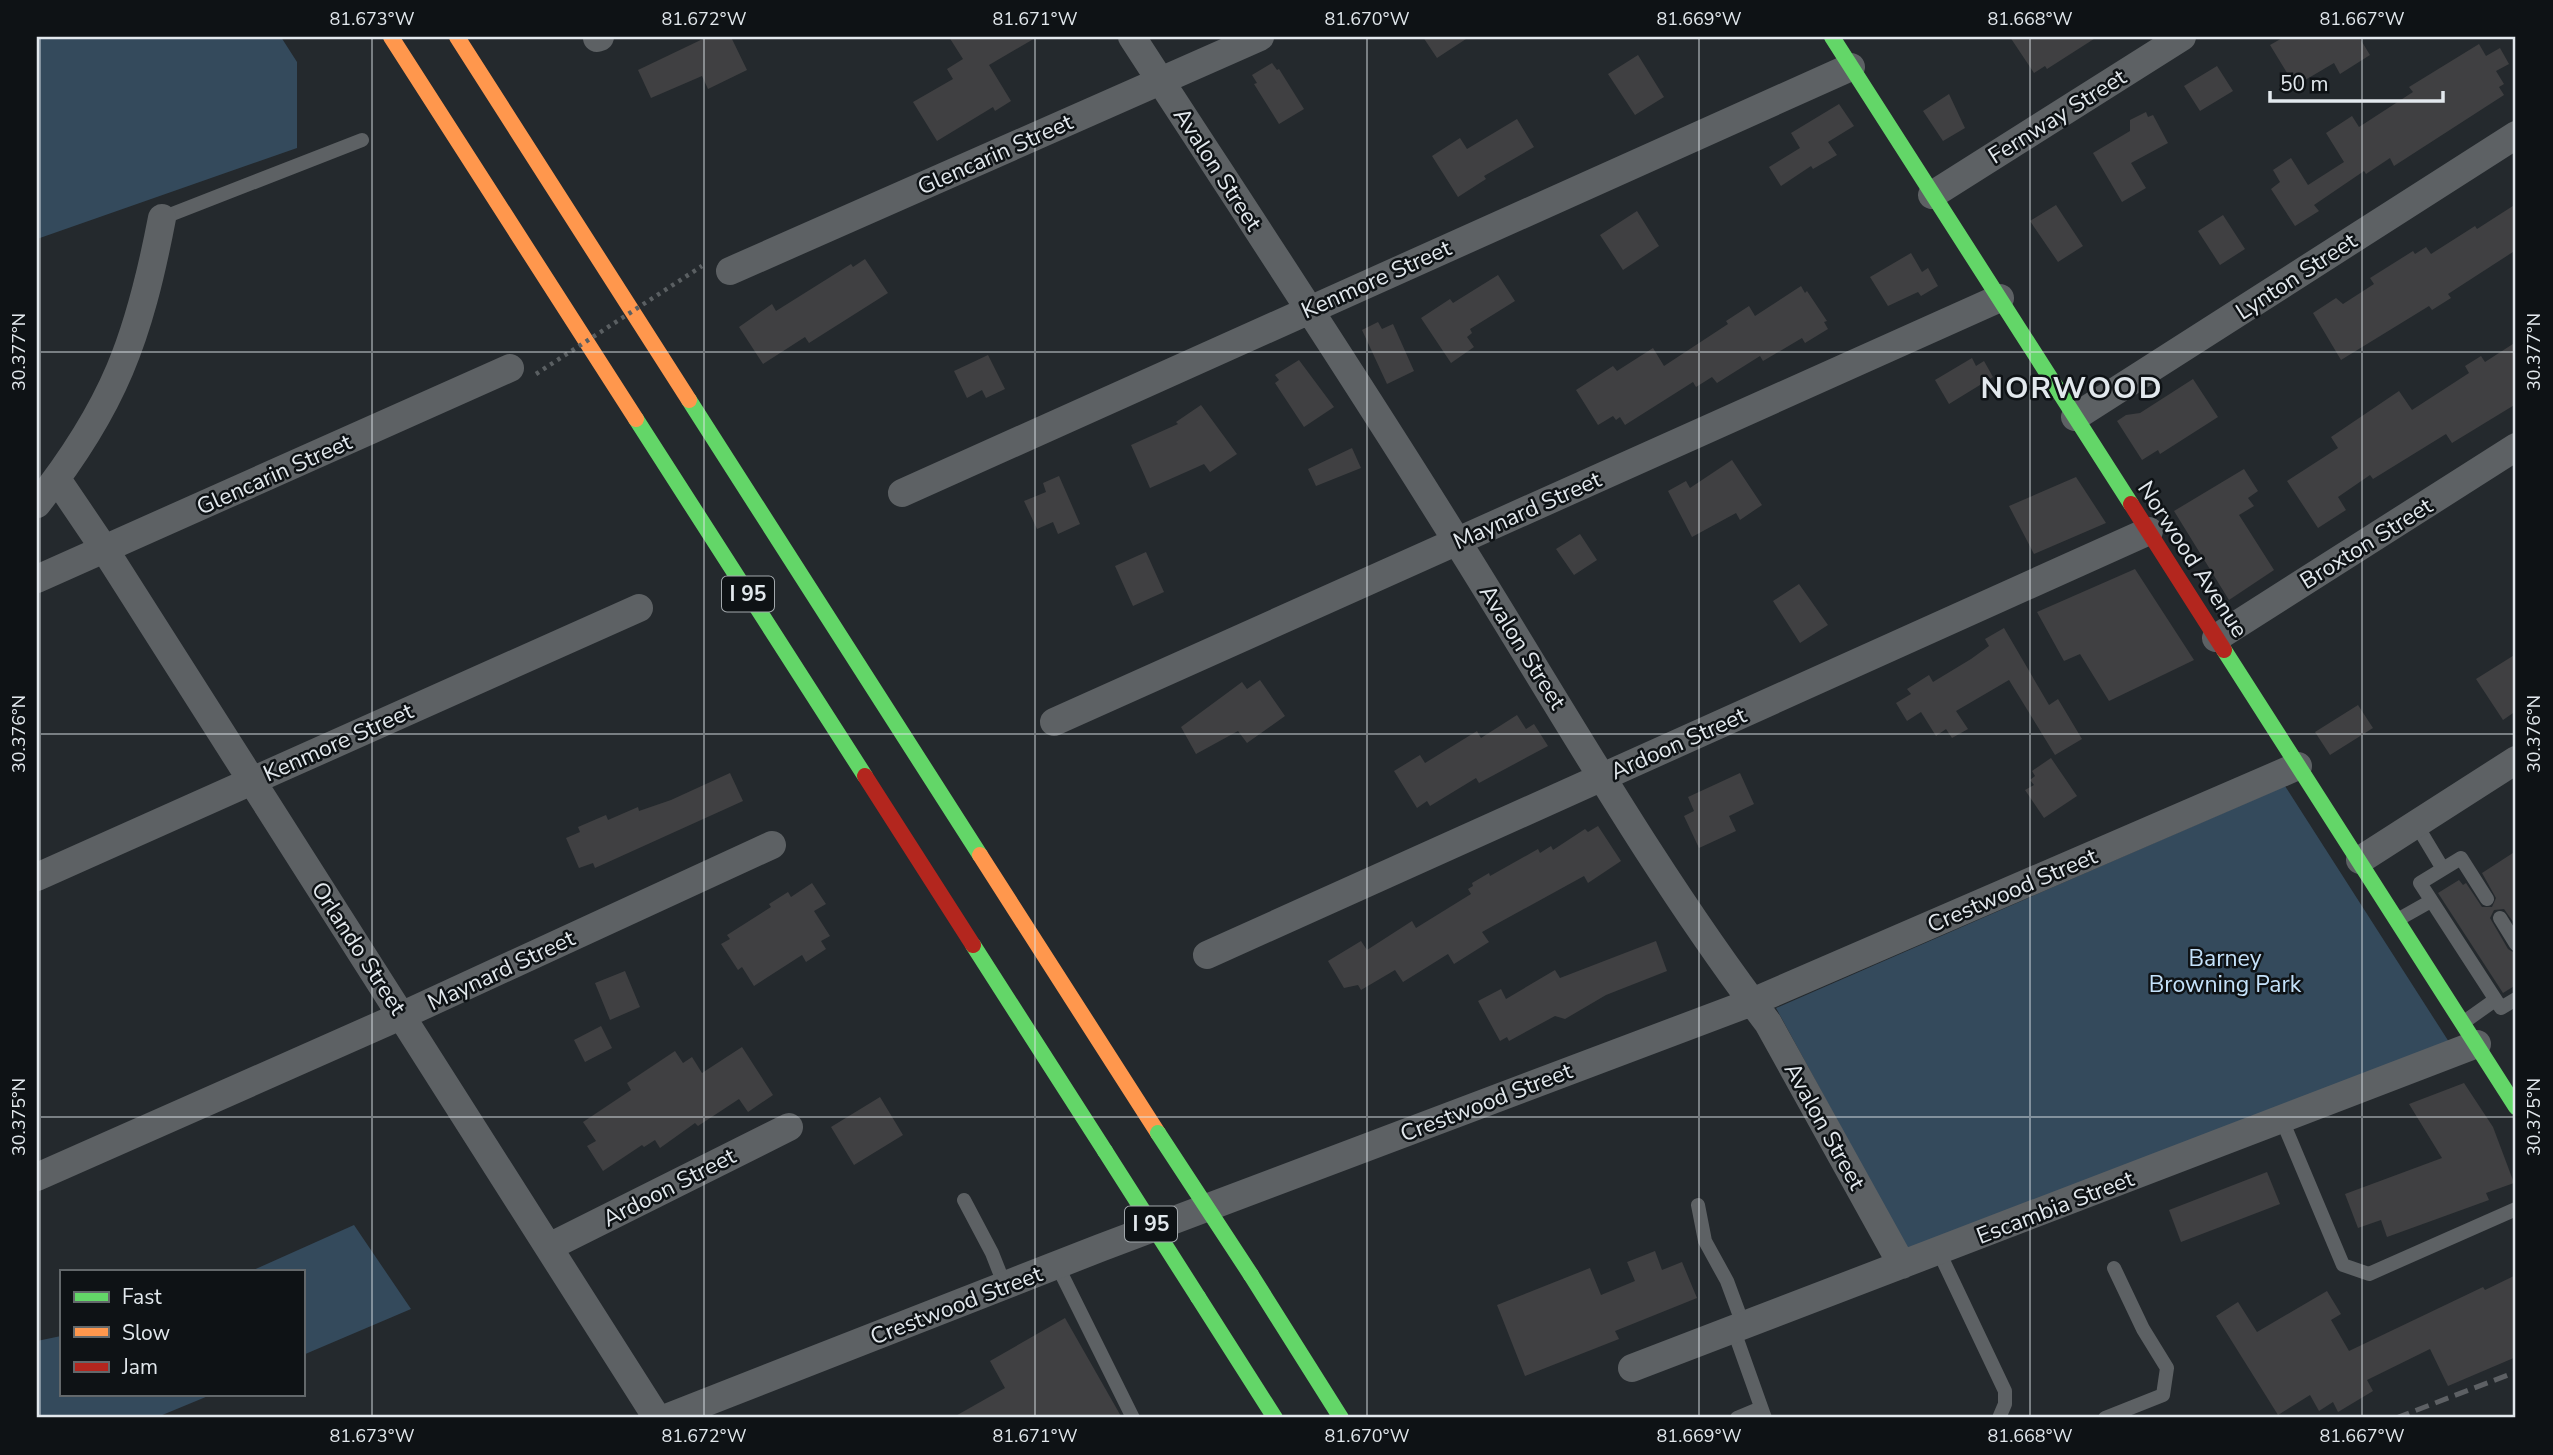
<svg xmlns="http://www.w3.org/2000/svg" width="2553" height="1455" font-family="'Nunito Sans',sans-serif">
	<rect width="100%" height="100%" fill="#24292d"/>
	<path fill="#344a5c" d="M37 37H281L297 62V148L37 239Z
		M2285 786 2449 1042 1908 1250 1776 1008Z
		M354 1225 411 1309 303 1355V1271H251Z
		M61 1336V1394H213L155 1418H37V1341Z"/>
	<path fill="#404042" d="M707 37H731L747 70 708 89 702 76 651 98 638 70Z
		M949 37H1037L989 65 1011 101 995 111 993 107 937 141 913 102 953 79 947 69 963 59Z
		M1423 37H1469L1437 58Z
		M2010 37H2097L2047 69 2045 66 2034 73Z
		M2284 37H2359L2370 55 2340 74 2334 63 2295 86 2270 45Z
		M2479 44 2486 56 2500 48 2509 64 2496 71 2504 84 2499 87 2504 95 2394 166 2390 158 2366 174 2364 171 2314 205 2319 211 2295 226 2271 189 2280 182 2273 170 2291 158 2308 185 2344 162 2326 133 2352 116 2359 127 2413 92 2409 87Z
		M1638 55 1664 97 1635 115 1608 74Z
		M1272 63 1277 70 1279 69 1304 109 1279 124 1254 84 1257 83 1252 75Z
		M2217 66 2233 91 2200 111 2184 86Z
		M1949 94 1965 128 1943 141 1923 111Z
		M1839 104 1854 126 1828 142 1837 155 1813 169 1811 166 1781 186 1769 167 1800 148 1791 133Z
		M2146 112 2148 117 2153 115 2168 143 2131 163 2146 188 2122 202 2093 153 2130 131V120Z
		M1517 119 1534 147 1484 176 1486 179 1458 197 1432 156 1460 138 1467 149Z
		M2516 204V250L2448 294 2451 298 2432 310 2429 306 2341 360 2313 313 2336 298 2343 304 2374 284 2370 278 2413 251 2415 254 2426 247 2431 254 2475 226 2477 229Z
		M2056 205 2083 246 2058 262 2030 221Z
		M1637 211 1659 246 1623 270 1600 235Z
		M2223 215 2245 249 2220 265 2198 231Z
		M1911 253 1922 272 1928 268 1938 286 1921 296 1918 292 1888 306 1870 277Z
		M865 259 888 293 809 343 805 337 763 364 739 327 772 304 776 311 851 264 853 267Z
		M1498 275 1515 301 1470 329 1472 333 1467 337 1474 347 1451 363 1421 318 1450 299 1453 303Z
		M1801 286 1805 293 1807 291 1827 321 1824 322 1828 329 1805 343 1802 338 1763 361 1760 356 1717 383 1712 377 1696 387 1693 382 1625 425 1620 417 1616 420 1613 416 1598 425 1576 390 1613 366 1617 371 1653 348 1664 366 1728 324 1726 321 1749 306 1755 316Z
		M1378 322 1382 329 1393 324 1414 371 1387 384 1362 330Z
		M2516 342V404L2452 443 2446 434 2373 479 2370 475 2338 497 2346 510 2318 528 2287 481 2338 448 2331 437 2399 391 2412 410 2469 373 2465 366 2481 356 2485 362Z
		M988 355 1005 389 986 398 982 390 967 398 954 371Z
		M1972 358 1976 366 1984 361 1993 377 1949 404 1935 380Z
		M1299 360 1334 407 1304 427 1275 383 1279 380 1275 375Z
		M2193 379 2218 417 2160 454 2158 450 2142 460 2117 421 2126 415 2140 413Z
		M1201 405 1237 454 1210 472 1204 464 1150 488 1131 445 1178 424 1176 422Z
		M1352 448 1361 468 1316 486 1308 469Z
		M1732 460 1762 505 1740 520 1736 513 1692 537 1668 491 1686 481 1690 488Z
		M2244 469 2258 491 2248 498 2254 506 2239 515 2274 570 2229 600 2174 511Z
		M1059 476 1080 524 1058 534 1053 522 1037 529 1024 501 1046 492 1043 483Z
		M2076 477 2106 523 2034 554 2009 506Z
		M1580 534 1597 560 1574 575 1556 549Z
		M1146 552 1164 592 1133 606 1115 566Z
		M2135 569 2194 660 2109 701 2080 654 2064 661 2037 612Z
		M1799 584 1828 625 1800 643 1773 601Z
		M2004 628 2049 705 2058 699 2082 739 2055 755 2009 680 1956 711 1968 729 1952 738 1946 729 1936 736 1921 712 1907 721 1896 703 1911 694 1907 689 1929 675 1933 682 1971 659 1989 646 1985 639Z
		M2516 654V711L2503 720 2476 679Z
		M1260 680 1285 716 1247 743 1238 731 1196 754 1181 727 1242 682 1247 689Z
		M2358 705 2373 728 2330 755 2315 732Z
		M1517 715 1526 729 1534 724 1548 746 1479 783 1476 778 1430 806 1427 801 1417 808 1394 771 1420 755 1425 763 1477 731 1481 738Z
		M2051 758 2077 796 2044 818 2025 790 2034 785 2030 780 2035 776 2032 771Z
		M730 773 743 801 595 868 593 863 579 868 566 838 580 832 578 827 606 815 608 820 638 807 639 811 671 800Z
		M1740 773 1754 804 1729 816 1736 831 1699 848 1684 816 1694 811 1688 797Z
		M1598 826 1621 861 1588 883 1584 876 1482 932 1489 942 1454 964 1448 954 1403 982 1395 970 1361 990 1358 985 1344 988 1328 961 1361 941 1367 950 1412 921 1416 928 1471 894 1468 889 1473 886 1472 883 1489 873 1490 876 1538 849 1540 853 1551 846 1553 850 1585 829 1588 832Z
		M2516 851V926L2504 909 2494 910 2490 918 2508 949 2516 954V985L2503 993 2438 893 2459 880 2463 885 2466 883 2482 907H2492L2496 898 2482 873Z
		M812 883 826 904 814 911 830 936 821 941 826 949 806 962 802 955 754 986 742 967 738 970 721 944 730 939 727 935 771 907 769 904 788 892 791 897Z
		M1656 941 1667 971 1606 995 1565 1019 1555 1016 1509 1041 1507 1037 1500 1041 1478 1001 1501 989 1506 999 1555 970 1560 978Z
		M625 971 640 1007 610 1020 595 983Z
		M601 1026 612 1048 585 1062 574 1040Z
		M742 1047 773 1095 748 1112 739 1099 698 1126 695 1123 660 1148 655 1140 644 1147 642 1145 603 1171 587 1146 596 1141 583 1122 631 1090 627 1083 675 1051 683 1063 692 1057 702 1073Z
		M2464 1083 2493 1127 2514 1183 2486 1193 2489 1200 2387 1237 2381 1220 2358 1228 2345 1194 2442 1158 2409 1104Z
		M880 1097 903 1135 854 1165 831 1127Z
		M2267 1172 2280 1204 2181 1242 2169 1210Z
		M1655 1251 1662 1270 1682 1262 1697 1298 1615 1331 1619 1339 1525 1376 1497 1305 1590 1268 1601 1295 1635 1281 1627 1262Z
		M2516 1275V1357L2448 1386 2430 1349 2367 1380 2373 1391 2338 1412 2333 1402 2319 1411 2310 1395 2278 1415 2216 1316 2238 1302 2257 1332 2327 1291 2341 1314 2331 1320 2349 1351 2483 1287 2485 1290Z
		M1065 1318 1122 1418H952L1005 1388 990 1361Z"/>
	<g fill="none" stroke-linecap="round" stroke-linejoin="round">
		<path stroke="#5d6164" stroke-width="14" d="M162 218 362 140
			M2416 824 2443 869
			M2487 899 2461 858 2420 883 2501 1008 2516 999
			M2500 918 2516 944
			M2399 919 2431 901
			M2464 1022 2495 1000
			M2282 1120 2343 1265 2369 1274 2516 1209
			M964 1200 992 1253 1005 1286
			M1698 1205 1705 1241 1727 1281 1744 1327
			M1939 1252 2005 1391V1404L1999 1418
			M1057 1265 1133 1418
			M1734 1331 1765 1418
			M1737 1418 1761 1408
			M2105 1418 2163 1395 2167 1368 2143 1329 2114 1268"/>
		<path stroke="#5d6164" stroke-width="28" d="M1132 37C1241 205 1352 372 1458 543 1559 704 1653 872 1768 1023L1902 1265
			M597 38 600 37
			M1932 195 2182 37
			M730 271 1260 37
			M2075 417 2516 135
			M57 479 105 550 657 1418
			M902 493 1851 67
			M37 504C114 407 139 338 162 218
			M37 579 510 368
			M2216 638 2516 447
			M1054 722 2000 298
			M2360 860 2516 760
			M37 877 639 608
			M1207 955 2149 531
			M37 1177 403 1015 772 845
			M549 1247 789 1127
			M1632 1368 2477 1044
			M666 1418 1100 1248 1752 1002 2298 766"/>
		<path stroke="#63d668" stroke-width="16" d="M1832 37 2131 504
			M689 400 980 855
			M636 419 865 776
			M2224 650 2516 1107
			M973 945 1105 1151
			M1251 1275 1341 1418
			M1198 1297 1275 1418"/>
		<path stroke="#ff974d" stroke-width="16" d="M391 37 636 419
			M457 37 689 400
			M980 855 1158 1133"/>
		<path stroke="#b3261e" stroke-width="16" d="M2131 504 2224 650
			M865 776 973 945"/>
		<path stroke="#5d6064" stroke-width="5" stroke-dasharray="14 7" stroke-linecap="butt" d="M2396 1418 2516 1372"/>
		<path stroke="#5a5f62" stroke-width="4.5" stroke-dasharray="3.5 5" stroke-linecap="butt" d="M536 374 702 266"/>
		<path stroke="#63d668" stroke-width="16" d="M1158 1133 1251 1275
			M1105 1151 1198 1297"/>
	</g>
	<path fill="none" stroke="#e2e8ed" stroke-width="2" stroke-opacity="0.45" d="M40 37V1418M372 37V1418M704 37V1418M1035 37V1418M1367 37V1418M1699 37V1418M2030 37V1418M2362 37V1418M37 352H2516M37 734H2516M37 1117H2516"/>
	<g text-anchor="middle" stroke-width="5" stroke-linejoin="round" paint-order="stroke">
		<g fill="#0e1215" stroke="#a2a8ac" stroke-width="2">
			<rect x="722" y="576.5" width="52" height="35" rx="5"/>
			<rect x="1125" y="1206.5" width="52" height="35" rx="5"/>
		</g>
		<g font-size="21" font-weight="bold" fill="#e2e8ed">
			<text x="748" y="601">I 95</text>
			<text x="1151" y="1231">I 95</text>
		</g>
		<g font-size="23" fill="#e2e8ed" stroke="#0e1215">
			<text transform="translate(2057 116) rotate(-32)" y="8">Fernway Street</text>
			<text transform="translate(995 154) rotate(-24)" y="8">Glencarin Street</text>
			<text transform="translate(1218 169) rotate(57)" y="8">Avalon Street</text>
			<text transform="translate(2296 276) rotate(-33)" y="8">Lynton Street</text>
			<text transform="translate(1376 279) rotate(-24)" y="8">Kenmore Street</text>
			<text transform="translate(274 474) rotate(-24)" y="8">Glencarin Street</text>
			<text transform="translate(1527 510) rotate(-24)" y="8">Maynard Street</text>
			<text transform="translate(2366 543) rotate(-32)" y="8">Broxton Street</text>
			<text transform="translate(2193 559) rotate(57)" y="8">Norwood Avenue</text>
			<text transform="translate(1523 647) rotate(58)" y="8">Avalon Street</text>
			<text transform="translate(338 742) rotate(-24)" y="8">Kenmore Street</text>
			<text transform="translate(1678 743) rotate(-24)" y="8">Ardoon Street</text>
			<text transform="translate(2012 890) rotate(-23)" y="8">Crestwood Street</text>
			<text transform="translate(359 948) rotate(57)" y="8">Orlando Street</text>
			<text transform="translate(501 970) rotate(-25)" y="8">Maynard Street</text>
			<text transform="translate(1486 1102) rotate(-21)" y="8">Crestwood Street</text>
			<text transform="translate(1825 1126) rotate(61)" y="8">Avalon Street</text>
			<text transform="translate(669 1187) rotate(-27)" y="8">Ardoon Street</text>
			<text transform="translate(2055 1207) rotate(-21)" y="8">Escambia Street</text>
			<text transform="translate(956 1305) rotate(-21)" y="8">Crestwood Street</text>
		</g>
		<g font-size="23" fill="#c5e2fa" stroke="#0e1215">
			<text x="2225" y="966">Barney<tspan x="2225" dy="26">Browning Park</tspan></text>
		</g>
		<g font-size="30" font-weight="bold" letter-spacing="2" fill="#e2e8ed" stroke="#0e1215">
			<text x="2072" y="398">NORWOOD</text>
		</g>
	</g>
	<rect width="2553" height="1455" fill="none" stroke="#0e1215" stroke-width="77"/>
	<rect x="60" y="1270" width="245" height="126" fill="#0e1215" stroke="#63686b" stroke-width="2"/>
	<rect x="74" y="1292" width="35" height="10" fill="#63d668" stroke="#63686b" stroke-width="2"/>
	<text x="122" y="1304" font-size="21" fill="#e2e8ed">Fast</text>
	<rect x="74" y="1327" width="35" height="10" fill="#ff974d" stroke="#63686b" stroke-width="2"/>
	<text x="122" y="1340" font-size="21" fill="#e2e8ed">Slow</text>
	<rect x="74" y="1362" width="35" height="10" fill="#b3261e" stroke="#63686b" stroke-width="2"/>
	<text x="122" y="1374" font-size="21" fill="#e2e8ed">Jam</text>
	<path d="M2270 91v10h173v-10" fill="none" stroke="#e2e8ed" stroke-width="3.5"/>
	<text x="2280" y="91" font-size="21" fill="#e2e8ed" stroke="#0e1215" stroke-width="5" paint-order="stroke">50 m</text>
	<rect x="38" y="38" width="2476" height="1378" fill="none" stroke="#e2e8ed" stroke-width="2.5"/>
	<g font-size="18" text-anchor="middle" fill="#e2e8ed">
		<text x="372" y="25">81.673°W</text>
		<text x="704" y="25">81.672°W</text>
		<text x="1035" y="25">81.671°W</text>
		<text x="1367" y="25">81.670°W</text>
		<text x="1699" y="25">81.669°W</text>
		<text x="2030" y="25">81.668°W</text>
		<text x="2362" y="25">81.667°W</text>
		<text transform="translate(19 352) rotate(-90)" y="6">30.377°N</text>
		<text transform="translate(2534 352) rotate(-90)" y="6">30.377°N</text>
		<text transform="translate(19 734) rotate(-90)" y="6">30.376°N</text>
		<text transform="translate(2534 734) rotate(-90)" y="6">30.376°N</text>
		<text transform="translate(19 1117) rotate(-90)" y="6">30.375°N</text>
		<text transform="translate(2534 1117) rotate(-90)" y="6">30.375°N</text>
		<text x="372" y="1442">81.673°W</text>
		<text x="704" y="1442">81.672°W</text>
		<text x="1035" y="1442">81.671°W</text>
		<text x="1367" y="1442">81.670°W</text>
		<text x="1699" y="1442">81.669°W</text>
		<text x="2030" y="1442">81.668°W</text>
		<text x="2362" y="1442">81.667°W</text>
	</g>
</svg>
